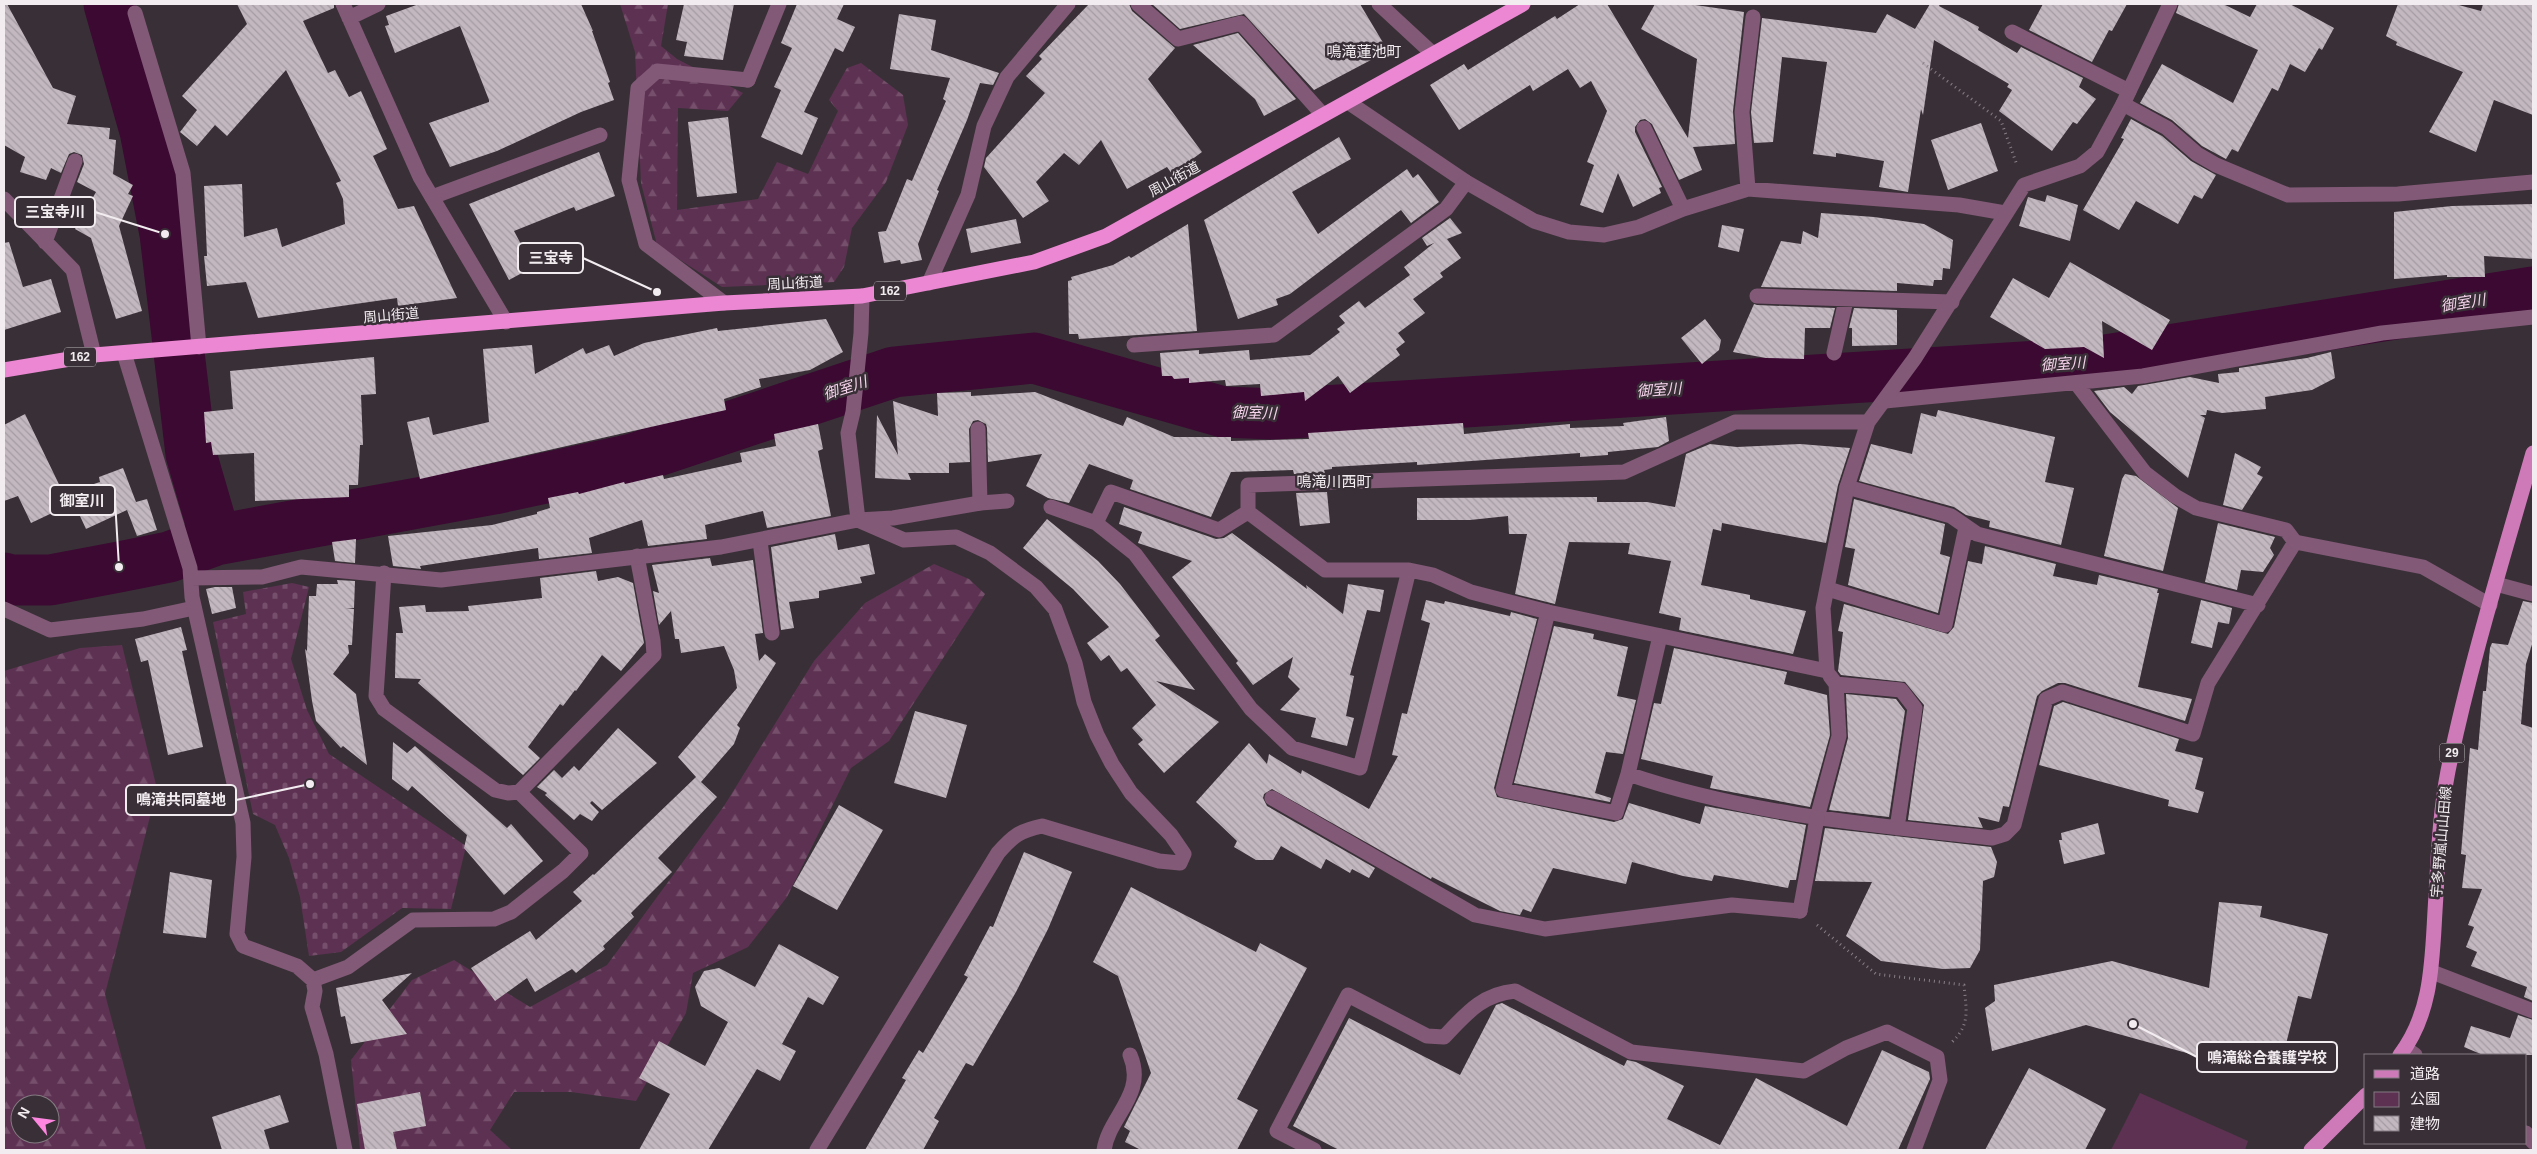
<svg xmlns="http://www.w3.org/2000/svg" width="2537" height="1154" font-family="Helvetica,'Noto Sans JP',sans-serif">
	<defs>
		<pattern id="forest-firs" width="22" height="20" patternUnits="userSpaceOnUse" patternTransform="scale(1.25)"><rect width="22" height="20" fill="#5d3152"/><path d="M5 1l3.5 6h-7zM16 11l3.5 6h-7z" fill="#754f6b"/></pattern>
		<pattern id="cemetery-stones" width="16" height="16" patternUnits="userSpaceOnUse" patternTransform="scale(1.25)"><rect width="16" height="16" fill="#5d3152"/><path d="M2 7V4a2 2 0 0 1 4 0v3zM10 15v-3a2 2 0 0 1 4 0v3z" fill="#754f6b"/></pattern>
		<pattern id="building-back-hatch" width="6" height="6" patternUnits="userSpaceOnUse" patternTransform="scale(1.25)"><rect width="6" height="6" fill="#c3b8c0"/><path d="M-1 5l2 2M0 0l6 6M5-1l2 2" fill="none" stroke="#a49ca2"/></pattern>
	</defs>
	<rect width="100%" height="100%" fill="#393037"/>
	<path fill="url(#forest-firs)" fill-rule="evenodd" d="M620 4H668L661 46 677 59 743 93 728 111 678 108 677 210 758 199 777 162 808 174 838 111 829 100 847 68 861 63 903 95 908 125 886 182 852 228 844 267 834 282 722 287 657 245 641 183 635 52Z
		M934 564 969 579 985 594 889 741 851 768 787 897 748 947 693 973 686 1013 636 1101 571 1092H514L490 1130 512 1150H360L351 1060 412 980 454 960 530 1007 607 965 724 806 814 661 865 603Z
		M122 645 157 789 105 994 146 1150H4V671L80 648ZM20 1104H50V1134H20Z"/>
	<path fill="url(#cemetery-stones)" d="M292 583 309 587 291 659 307 710 329 754 466 846 451 909 402 908 341 952 309 956 300 897 289 858 275 825 253 814 213 622 246 614 243 592Z"/>
	<path fill="#5d3152" d="M2140 1093 2248 1141 2245 1150H2111Z"/>
	<g fill="none" stroke-linecap="round" stroke-linejoin="round">
		<path stroke="#3c0932" stroke-width="51" d="M109 4 145 131 165 234 191 454 216 540
			M4 578 11 580H50L119 567 169 557 216 540 494 489 633 459 894 372 1034 358 1223 412 1275 414 2087 363 2533 292"/>
	</g>
	<path fill="url(#building-back-hatch)" d="M4 4H7L53 88 76 96 67 124 110 128 109 139 116 140 113 174 133 185 128 194 133 196 119 226 142 311 116 319 91 238 75 229 96 192 77 182 84 164 82 155 74 152 69 154 61 173 51 168 46 180 20 172 25 157 4 145Z
		M237 4H334V8L303 21 328 73 335 70 349 97 361 91 387 149 373 156 398 209 414 206 457 298 398 306 397 298 258 318 246 282 207 286 204 256H207L204 186 242 184 244 237 277 228 282 247 345 224 343 199 336 183 341 181 286 70 227 136 215 125 197 146 180 132 197 110 182 96 247 24Z
		M419 4H581L593 31H592L610 82 608 83 614 100 581 112 497 151 450 167 429 123 489 102V100L460 26 395 53 385 26 389 25 386 16Z
		M684 4H734L723 60 684 56 687 42 676 40Z
		M797 4H844L837 19 855 27 843 52 835 48 804 112 818 118 802 155 761 137 781 90 774 87 792 48 781 43Z
		M1089 4H1129L1132 11 1175 48 1148 79 1202 152 1172 174 1167 167 1127 189 1101 140 1079 165 1064 153 1036 182 1049 201 1023 218 984 167 986 158 1045 93 1026 76 1042 59 1039 56Z
		M1152 4H1360L1388 51 1314 90 1244 14 1180 29Z
		M1580 4H1607L1688 138 1697 59 1641 29 1655 4H1688L1744 12 1733 111 1735 144 1693 147 1702 170 1679 180 1652 124 1645 119 1640 120 1635 127V132L1662 187 1659 188 1661 193 1633 207 1618 173 1603 213 1580 205 1594 165 1587 162 1607 111 1591 81 1580 88 1568 69 1533 91 1530 85 1459 130 1430 85 1464 64 1468 70 1555 16 1557 19Z
		M1930 4H1940L1939 6 1979 27 1978 30 2017 53 2021 47 2083 78 2079 87 2096 99 2077 124 2073 122 2052 151 1999 111 2012 90 2007 87 2009 84 1934 40 1923 115 1921 109 1908 192 1879 187 1884 161 1836 153V157L1813 154 1827 62 1782 57 1773 142 1754 143 1751 112 1762 18 1876 33 1887 14 1915 29Z
		M2043 4H2127L2112 31 2109 30 2092 62 2029 30Z
		M2179 4H2223L2250 17 2257 4H2290L2334 28 2322 50 2319 48 2305 72 2290 64 2278 91 2272 88 2238 152 2232 149 2226 159 2202 146 2172 120 2140 103 2162 64 2233 103 2258 50 2176 13Z
		M2398 4H2455L2481 11 2483 4H2533V115L2494 100 2476 152 2429 132 2463 72 2396 45 2397 42 2386 36Z
		M899 14 936 20 931 50 999 73 993 85 980 83 967 120 937 190 939 191 918 244 922 260 901 264 900 260 884 263 878 232 886 231 907 179 912 181 946 101 943 99 950 78 890 69Z
		M1238 33 1296 99 1264 116 1255 99 1193 45Z
		M728 117 737 193 697 197 688 122Z
		M2131 119 2162 136 2191 161 2216 175 2202 199 2194 195 2178 224 2136 201 2119 230 2083 210 2124 139 2121 138Z
		M1981 123 1998 171 1948 190 1931 140Z
		M1339 137 1351 159 1292 192 1318 234 1407 169 1413 178 1418 174 1439 202 1411 223 1401 210 1290 294 1276 299 1278 305 1238 319 1204 220Z
		M599 152 615 196 576 211 574 207 514 231 533 267 509 280 469 204Z
		M2047 195 2078 205 2070 241 2019 226 2028 197 2045 202Z
		M2533 204V259L2484 256 2485 277H2447V275L2394 279V212L2452 206Z
		M1821 213 1874 217 1924 224 1953 240 1950 269 1943 268 1942 280H1934L1933 286 1897 283V291L1761 287 1781 241 1801 244 1803 231 1818 238Z
		M1450 218 1462 233 1447 239 1461 258 1440 273 1443 277 1413 299 1425 313 1398 333 1405 342 1396 349 1400 355 1350 393 1338 376 1305 401 1304 392 1261 396 1260 384 1226 386 1225 380 1189 383V378L1174 379 1172 376H1162L1160 353 1199 350V354L1249 350 1250 360 1310 355 1340 332 1337 329 1345 323 1339 316 1359 301 1365 308 1410 275 1404 267 1434 243 1427 246 1422 238Z
		M1016 219 1021 243 971 253 966 229Z
		M1188 224 1197 331 1079 339 1078 334H1069L1068 281 1072 280 1071 277 1113 265 1129 256 1131 258Z
		M1722 225 1744 229 1739 252 1718 247Z
		M9 242 23 287 51 279 61 312 4 330V243Z
		M2070 262 2170 320 2152 350 2102 321 2104 358 2084 347 2045 349 1990 317 2013 278 2049 298Z
		M1754 304 1757 305 1835 308 1830 328H1805L1804 359 1766 358 1733 352Z
		M1854 308 1897 310V345L1852 346V328H1849Z
		M826 319 843 352 810 370 759 379 761 387 724 399 726 410 420 479 407 422 429 417 433 435 489 422 483 349 532 345 535 374 583 348 586 354 609 345 614 356 644 343 717 328 718 331Z
		M1705 319 1721 340 1719 350 1702 364 1681 338Z
		M2331 352 2335 378 2312 390 2265 397 2266 409 2222 413 2207 410 2206 415H2200L2205 418 2188 478 2110 412 2094 391 2124 387 2132 394 2138 386 2190 377 2219 383 2218 374 2239 372V368L2307 358Z
		M374 357 376 394 361 395 363 445H360L358 485H349V497L255 501 254 453 213 455 211 442 206 443 204 412 233 409 230 371Z
		M971 392V396L1035 392 1123 426 1127 417 1174 437H1231V441L1309 439 1308 433 1463 423 1464 434 1570 424V428L1624 426 1623 423 1666 417 1669 441 1658 447 1608 452V455L1580 457V453L1417 465V462L1332 467V469L1324 470 1325 473 1294 474 1293 470 1231 472 1211 517 1130 489 1133 480 1089 464 1069 503 1048 498 1026 486 1042 454 988 462 987 428 986 424 978 420 973 421 969 429 970 462 949 463V473H908L911 480 875 478 877 415 898 455 893 401 938 416 937 393Z
		M1938 410 2055 437 2045 482 2074 488 2061 545 1989 527 1990 521 1966 515 1954 507 1859 481 1871 444 1912 454 1921 413 1936 417Z
		M25 414 69 505 31 523 18 496 4 501V425Z
		M818 424 823 449 818 451 831 516 767 528 763 511 705 525 707 539 648 546 642 520 589 538 592 553 539 559 538 548 420 566 421 569 393 566 388 536 492 525 537 514V512L550 508 548 498 578 492 579 494 624 482 625 484 663 475 664 479 742 462 740 453 776 446 774 434Z
		M1710 444 1737 447 1800 444 1850 448 1838 485 1826 543 1722 523 1721 531 1713 529 1701 585 1750 595V599L1806 611 1793 654 1679 630 1681 618 1659 613 1671 561 1628 554 1630 543 1569 542 1555 604 1515 594 1527 534H1509L1508 516 1470 520H1417V498L1597 497V502H1647L1675 507 1686 454Z
		M2235 453 2261 467 2257 474 2263 477 2242 510 2223 505Z
		M123 468 136 502 147 499 157 530 137 536 127 510 86 529 69 492 100 482 99 477Z
		M2125 474 2136 476 2178 508 2163 571 2104 556 2122 479Z
		M1327 492 1330 523 1300 526 1296 493Z
		M1854 499 1945 524 1940 554 1950 557 1938 613 1848 585 1855 549 1845 547Z
		M1124 507 1216 539 1224 538 1232 533 1307 589 1306 585 1343 614 1348 584 1384 590 1380 612 1367 610 1350 675 1354 676 1346 716 1354 718 1347 746 1311 737 1316 718 1280 710 1300 689 1288 677 1293 657 1253 685 1236 663 1238 661 1172 577 1192 561 1138 543 1142 532 1119 524Z
		M1047 519 1098 561 1120 584 1160 636 1155 640 1195 690 1156 681 1219 722 1164 773 1138 744 1143 740 1132 728 1156 705 1127 668 1121 672 1109 655 1101 661 1087 643 1109 627 1073 589 1023 548Z
		M2218 523 2275 537 2270 548 2274 555 2263 572 2241 570 2237 590 2205 582Z
		M835 534 838 550 869 544 875 574 860 577 862 583 819 591V598L789 602 794 628 781 630 771 547Z
		M356 539 355 563 335 561 332 542Z
		M1985 546 2056 564 2053 576 2097 585 2099 575 2158 589 2157 593H2159L2138 687 2192 699 2185 721 2065 683H2058L2042 691 2037 696 2009 807 2003 806 1999 822 1978 817 1983 828 1908 820 1924 705 1905 682 1841 675 1838 671 1843 632 1838 631 1844 604 1948 634 1954 627 1968 561 1982 564Z
		M710 558 712 566 753 560 763 633 755 634 759 661 765 654 776 663 737 725 740 728 734 744 701 782 717 797 658 858 672 872 631 913 634 917 603 946 605 949 576 973 572 969 535 992 527 978 495 1001 471 968 530 931 536 940 582 901 573 892 593 874 594 875 696 777 678 757 737 688 734 670 724 646 681 653 679 639H675L671 611 659 625 653 591 659 593 652 565Z
		M596 571 598 581 618 577 633 583 644 643 621 671 602 655 576 691 575 690 563 706 560 704 528 747 540 758 523 775 418 683 421 679 395 678 396 633H403L399 607 425 605 426 612 469 611 468 606 542 598 540 578Z
		M337 580 355 581 354 608H346L354 609 352 645H348L349 653 333 674 356 694 367 765 343 746 341 748 316 721 312 701 305 649 307 651 309 596H316L317 584H338Z
		M215 587H232L236 608 212 614 206 589Z
		M1426 600 1444 604 1445 601 1510 616 1511 612 1537 619 1494 788 1497 797 1614 822 1623 819 1629 803 1700 824 1705 806 1806 825 1796 880H1790L1788 888 1714 875 1712 881 1683 876 1632 862 1626 884 1553 868 1531 912 1523 909 1520 915 1500 911 1432 877 1431 879 1272 789 1264 794 1263 798 1267 806 1375 868 1369 878 1352 869 1350 873 1326 859 1321 869 1281 846 1273 860H1256L1234 847 1237 841 1196 802 1249 743 1267 764 1269 754 1301 774 1302 770 1369 809 1398 756 1392 755 1402 713 1407 714 1430 623 1421 620Z
		M2201 600 2232 608 2229 624 2218 622 2212 648 2191 643Z
		M2523 601 2533 603V641L2526 664 2521 724 2533 728V1001L2524 997 2527 987 2471 966 2477 952 2466 947 2474 927 2468 925 2482 889 2462 888 2466 855 2461 854 2470 748 2478 750 2483 691H2486L2490 648 2492 643 2508 645Z
		M1554 626 1594 634 1593 639 1628 647 1617 696 1636 700 1623 754 1606 752 1595 793 1611 798 1610 802 1514 783Z
		M181 627 187 650 182 651 203 747 168 755 148 660 141 662 135 639Z
		M1674 648 1787 672 1784 684 1827 695 1830 735 1810 807 1710 788 1713 776 1641 759 1654 703 1661 704Z
		M1846 694 1896 699 1905 711 1889 817 1829 810 1848 738Z
		M2063 702 2179 739 2175 751 2203 758 2195 789 2204 792 2198 813 2168 806 2169 800 2039 765 2054 706Z
		M915 711 967 725 946 798 894 783Z
		M618 728 657 763 602 810 592 801 590 803 599 812 592 821 580 814 574 820 545 795 547 793 537 787 554 770 562 778 574 766 579 771Z
		M393 742 407 753 415 746 507 828 511 824 543 861 504 895 464 848 467 835 412 786 408 791 392 779Z
		M839 805 883 830 837 910 793 886Z
		M2098 823 2105 854 2064 864 2059 840H2062L2061 833Z
		M1825 828 1991 847 1997 862 1994 877 1983 881 1980 950 1970 968 1943 969 1881 961 1846 936 1872 882 1815 881Z
		M1024 852 1072 872 1048 929 1016 992 973 1066 966 1063 934 1118 939 1121 923 1150H865L906 1080 902 1078 919 1050 923 1053 968 977 964 975 990 926 993 927Z
		M170 872 212 880 206 938 163 933Z
		M1131 887 1256 952 1260 943 1307 968 1237 1099 1258 1110 1237 1150H1141L1125 1142 1130 1131 1124 1127 1151 1073 1118 976 1093 962Z
		M2219 902 2262 906 2260 917 2328 934 2311 999 2298 996 2282 1060 2253 1054 2248 1070 2086 1025 1992 1051 1985 1008 1995 1001 1994 985 2112 961 2209 988Z
		M779 944 839 977 823 1005 808 997 782 1044 796 1051 780 1081 757 1069 708 1150H639L670 1094 639 1078 659 1041 705 1066 728 1022 701 1006 695 987 704 971 719 968 755 987Z
		M412 973 382 1000 407 1034 351 1044 345 1016 341 1017 336 988Z
		M1502 1003 1624 1066 1627 1060 1636 1062 1684 1086 1667 1119 1720 1145 1756 1078 1847 1126 1882 1050 1929 1072 1930 1079 1898 1150H1339L1293 1126 1349 1018 1460 1075 1496 1005Z
		M2518 1015 2533 1020V1055H2483L2464 1047 2471 1026 2510 1038Z
		M2029 1068 2106 1109 2085 1150H1985Z
		M420 1092 426 1126 393 1132 397 1150H365L357 1104Z
		M280 1095 289 1122 264 1130 270 1150H222L212 1117Z"/>
	<g fill="none" stroke-linecap="round" stroke-linejoin="round">
		<path stroke="#877f85" stroke-width="3" stroke-dasharray="1 4" stroke-linecap="butt" d="M1923 63 2001 121 2017 165
			M1817 925 1876 974 1964 985C1966 1009 1971 1024 1952 1042"/>
		<path stroke="#825977" stroke-width="15" d="M1138 4 1178 39 1241 23 1323 115
			M135 13 183 173 199 347
			M2012 32 2129 91
			M1348 102 1466 182 1534 221 1569 232 1604 235 1639 227 1683 209 1748 189 1959 205 2005 213
			M2123 104 2167 128 2197 154 2216 165 2288 195 2398 194 2533 182
			M1644 128 1683 209
			M1748 189 1742 112 1753 17
			M432 197 600 135
			M4 199 73 270 94 355
			M45 242 75 161
			M929 283 968 195 984 126 1007 77 1068 4
			M1757 296 1952 302
			M724 303 646 244 629 180 638 88 657 71 748 80
			M1834 353 1846 300
			M1885 401 2143 376 2382 333 2533 317
			M978 429 980 503
			M1847 487 1951 516 1977 534 2258 605
			M760 541 772 633
			M384 573 376 696 384 709 495 790 508 793 519 792 654 655 653 641 637 556
			M1828 589 1945 625 1966 527
			M4 609 50 630 143 619 194 608
			M1548 612 1503 790 1616 813 1628 774 1660 636
			M1836 684 1901 690 1915 708 1897 828
			M1628 774C1745 814 1870 825 1992 838L2005 834 2014 825 2046 699 2062 692 2193 734 2208 683 2295 542 2286 530 2196 508 2175 496 2145 473 2076 383
			M1272 798 1475 915 1545 929 1732 905 1800 911
			M1817 818 1839 736 1836 684 1830 676
			M313 980 348 967 413 920 494 919 511 912 563 871 581 853 519 792
			M1104 1150C1109 1116 1147 1094 1130 1055
			M1314 1150 1277 1131 1348 995 1427 1036 1444 1037C1466 1014 1482 994 1515 991L1631 1052 1804 1071 1846 1048 1887 1032 1937 1057 1940 1080 1914 1150"/>
		<path stroke="#825977" stroke-width="15" d="M343 4 420 177 506 322
			M1379 4 1433 54
			M349 18 378 4
			M748 80 779 4
			M1134 345 1274 335 1446 209 1466 182
			M124 353 190 568 192 597 243 823 244 857 237 934 243 946 297 966 313 980 315 991 312 1007 326 1054 345 1150
			M1051 507 1096 523
			M1248 512 1325 570H1409L1433 575 1471 592 1548 612 1827 671 1823 608 1847 487 1868 422 1915 358 2024 185 2080 166 2097 152 2123 104 2170 4
			M1248 512 1219 530 1111 492 1096 523 1135 554 1251 709 1292 748 1360 768 1409 570
			M1248 512V485L1624 472 1735 422H1868
			M858 520 848 433 853 412 861 333 862 296
			M2295 542 2423 567 2490 605
			M191 578 262 577 301 567 441 580 721 547 858 520 893 518 980 503 1007 501
			M2496 584 2533 594
			M1800 911 1817 818
			M2432 972 2533 1011
			M2405 1048 2415 1055
			M2526 1133 2533 1142
			M817 1150 998 853C1013 836 1019 831 1042 826L1159 861 1180 863 1184 854 1171 835 1131 793 1112 764 1097 735 1084 702 1075 663 1055 609 1036 587 990 553 956 537 904 540 858 520"/>
		<path stroke="#ce7ab9" stroke-width="15" d="M2400 1055C2432 1013 2432 962 2435 911 2438 864 2439 817 2448 771 2470 664 2503 558 2533 453
			M2311 1150 2366 1095"/>
		<path stroke="#ec87d3" stroke-width="15" d="M4 370 94 355 724 303 862 296 1034 262 1106 236 1523 4"/>
	</g>
	<g text-anchor="middle" stroke-width="5" stroke-linejoin="round" paint-order="stroke">
		<g fill="#393037" stroke="#bab4b8" stroke-width="1">
			<rect x="874" y="281.5" width="32" height="19" rx="4"/>
			<rect x="64" y="347.5" width="32" height="19" rx="4"/>
			<rect x="2439.5" y="743.5" width="25" height="19" rx="4"/>
		</g>
		<g font-size="12" font-weight="bold" fill="#f2ecf0">
			<text x="890" y="295">162</text>
			<text x="80" y="361">162</text>
			<text x="2452" y="757">29</text>
		</g>
		<g font-size="14" fill="#f2ecf0" stroke="#393037">
			<text transform="translate(1174 179) rotate(-29)" y="5">周山街道</text>
			<text transform="translate(795 283) rotate(-3)" y="5">周山街道</text>
			<text transform="translate(391 315) rotate(-5)" y="5">周山街道</text>
			<text transform="translate(2441 842) rotate(-85)" y="5">宇多野嵐山山田線</text>
		</g>
		<g font-size="15" fill="#f2ecf0" stroke="#393037">
			<text x="1364" y="57">鳴滝蓮池町</text>
			<text x="1334" y="487">鳴滝川西町</text>
		</g>
		<g font-size="15" font-style="italic" fill="#f5d3eb" stroke="#393037">
			<text transform="translate(2463 303) rotate(-9)" y="5">御室川</text>
			<text transform="translate(2063 364) rotate(-4)" y="5">御室川</text>
			<text transform="translate(845 388) rotate(-18)" y="5">御室川</text>
			<text transform="translate(1659 390) rotate(-4)" y="5">御室川</text>
			<text transform="translate(1254 413) rotate(1)" y="5">御室川</text>
		</g>
	</g>
	<path fill="none" stroke="#f2ecf0" stroke-width="2" d="M165 234L95 212M657 292L583 258M119 567L115 500M310 784L236 800M2133 1024L2197 1057"/>
	<g fill="#f2ecf0" stroke="#393037" stroke-width="2">
		<circle cx="165" cy="234" r="5"/>
		<circle cx="657" cy="292" r="5"/>
		<circle cx="119" cy="567" r="5"/>
		<circle cx="310" cy="784" r="5"/>
		<circle cx="2133" cy="1024" r="5"/>
	</g>
	<g fill="#393037" stroke="#f2ecf0" stroke-width="2">
		<rect x="15" y="197" width="80" height="30" rx="5"/>
		<rect x="518" y="243" width="65" height="30" rx="5"/>
		<rect x="50" y="485" width="65" height="30" rx="5"/>
		<rect x="126" y="785" width="110" height="30" rx="5"/>
		<rect x="2197" y="1042" width="140" height="30" rx="5"/>
	</g>
	<g font-size="15" text-anchor="middle" font-weight="bold" fill="#f2ecf0">
		<text x="55" y="217">三宝寺川</text>
		<text x="551" y="263">三宝寺</text>
		<text x="82" y="506">御室川</text>
		<text x="181" y="805">鳴滝共同墓地</text>
		<text x="2267" y="1063">鳴滝総合養護学校</text>
	</g>
	<rect width="2537" height="1154" fill="none" stroke="#f2ecf0" stroke-width="10"/>
	<rect x="2364" y="1054" width="162" height="90" fill="#393037" stroke="#837b81"/>
	<rect x="2374" y="1070" width="25" height="8" fill="#ce7ab9" stroke="#837b81"/>
	<text x="2410" y="1079" font-size="15" fill="#f2ecf0">道路</text>
	<rect x="2374" y="1092" width="25" height="15" fill="#5d3152" stroke="#837b81"/>
	<text x="2410" y="1104" font-size="15" fill="#f2ecf0">公園</text>
	<rect x="2374" y="1116" width="25" height="15" fill="url(#building-back-hatch)" stroke="#837b81"/>
	<text x="2410" y="1129" font-size="15" fill="#f2ecf0">建物</text>
	<g transform="translate(35 1119) rotate(299)"><circle r="24" fill="#393037" stroke="#837b81"/>
	<path d="M0-4L9 19L0 12L-9 19Z" fill="#fe86e1"/>
	<text y="-8" font-size="14" font-weight="bold" text-anchor="middle" fill="#f2ecf0">N</text>
	</g>
</svg>
